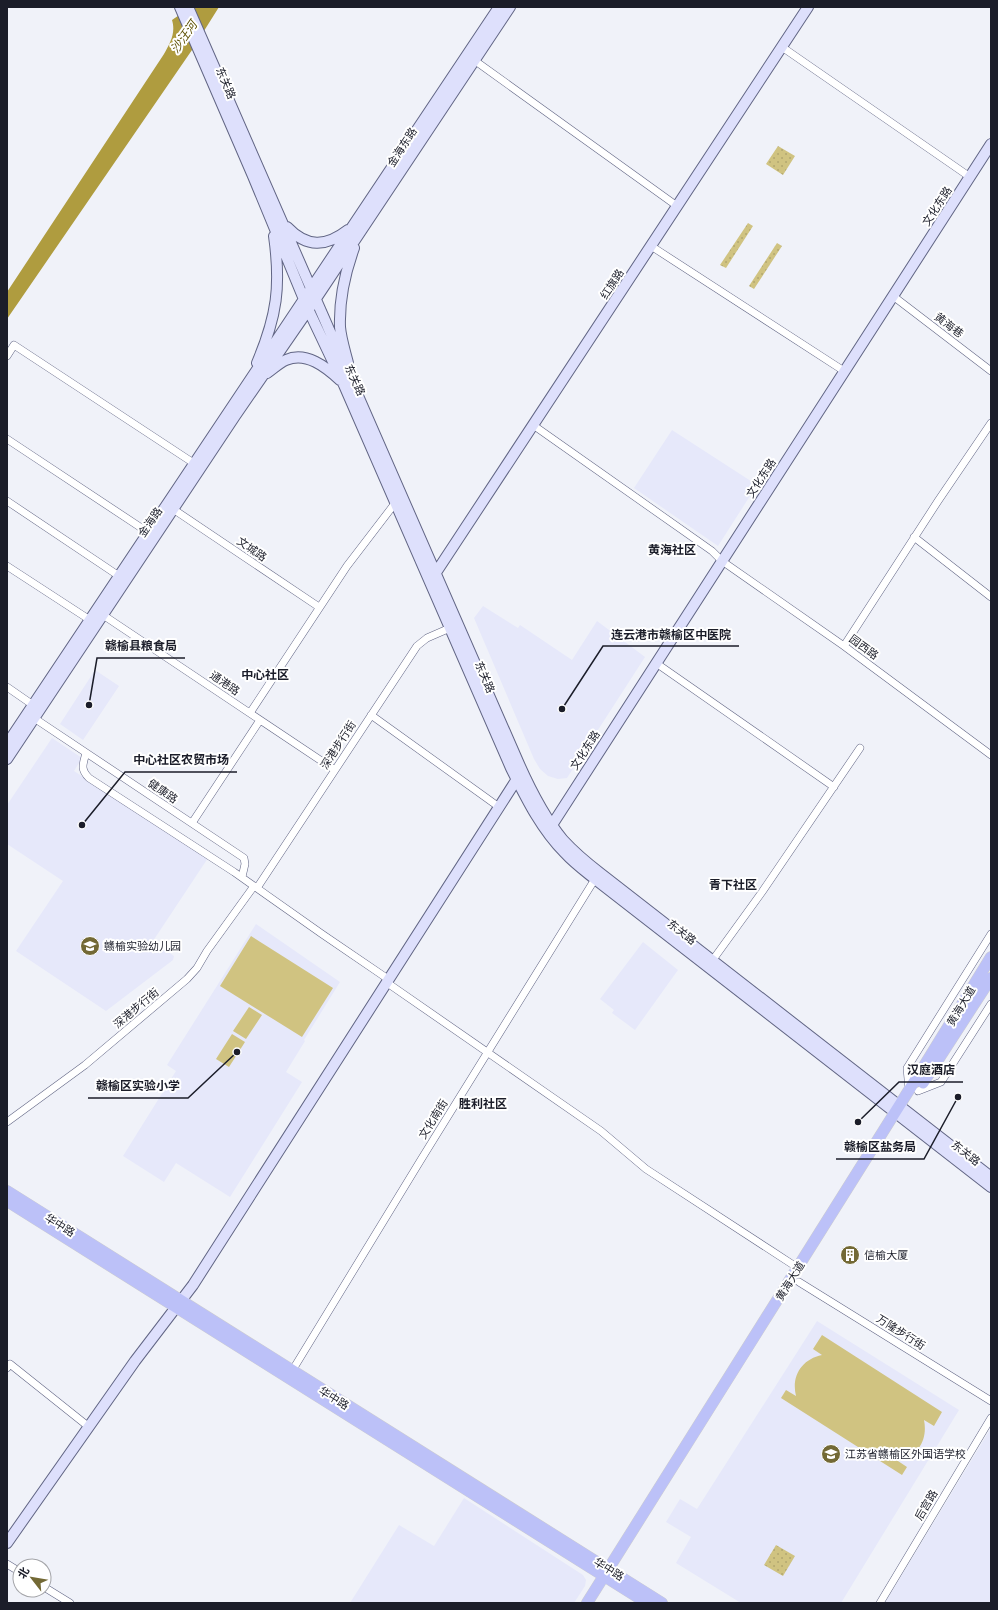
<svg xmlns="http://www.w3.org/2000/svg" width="998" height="1610" font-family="Roboto,'Noto Sans SC',sans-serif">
	<defs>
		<pattern id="grass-dots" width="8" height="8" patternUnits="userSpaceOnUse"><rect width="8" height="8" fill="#d0c381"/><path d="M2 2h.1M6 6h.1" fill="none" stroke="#b2a76f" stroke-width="1.8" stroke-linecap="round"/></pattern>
	</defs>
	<rect width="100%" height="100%" fill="#f0f2f9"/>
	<path fill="#e6e8fa" d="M672 430 757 485 718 546 634 488Z
		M483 606 518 628 520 625 572 660 597 621 645 657 567 778 558 779 548 776 540 769 534 759 474 618Z
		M95 670 119 686 83 740 60 724Z
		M52 738 82 758 74 771 208 858 153 941 174 956 173 960 106 1011 16 951 63 881 7 844V805Z
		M256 924 340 982 304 1040 305 1041 286 1072 302 1082 230 1197 176 1163 164 1182 123 1156 176 1071 167 1065Z
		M643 942 678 970 635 1030 612 1013 614 1010 600 999Z
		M817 1321 959 1410 841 1603H741L676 1563 691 1537 666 1522 680 1499 697 1509Z
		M991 1428V1601L990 1603H885Z
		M464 1498 583 1575 586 1580 585 1586 574 1603H350L399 1525 434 1546Z"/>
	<path fill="url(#grass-dots)" d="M778 146 795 156 783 175 766 164Z
		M748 223 753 226 726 268 720 265Z
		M777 243 782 246 754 289 749 286Z
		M776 1545 795 1556 783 1576 764 1565Z"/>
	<path fill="#d0c381" d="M251 936 333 988 302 1037 220 986Z
		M249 1007 262 1015 246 1039 233 1031Z
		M232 1034 245 1042 229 1067 216 1059Z
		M822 1335 942 1412 934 1426 924 1420C928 1440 918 1456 898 1461L907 1467 902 1475 781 1398 786 1390 796 1396C791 1376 802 1359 822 1355L813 1349Z"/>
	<path fill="#af9c3f" d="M191 7H219L192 50 7 319V292L164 54C170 43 176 33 172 20Z"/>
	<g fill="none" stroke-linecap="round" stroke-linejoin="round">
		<defs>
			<path id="street" d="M782 47 970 177
				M474 60 677 206
				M651 246 844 371
				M893 296 991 371
				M7 356 14 345 195 464
				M533 425 712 551 722 561 844 646 991 755
				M7 439 149 533
				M7 501 119 576
				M173 509 319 607
				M914 537 991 597
				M7 566 90 620
				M103 615 335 770
				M844 646 938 501 991 423
				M656 663 834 787
				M7 687 33 705
				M250 713 347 566 396 502
				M371 715 499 807
				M34 718 244 858 245 864 242 877
				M86 753C83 764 80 769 89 778L234 872 322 934 388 979
				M192 823 260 720
				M257 888 417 646 427 638 450 628
				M712 961 762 892 860 748
				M386 982 601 1131 646 1169 798 1268
				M909 1090 907 1068 991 934
				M918 1091 941 1082 991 1004
				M7 1122 85 1065 187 979 197 968 207 951 254 886
				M799 1282 991 1401
				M7 1368 10 1364 89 1427
				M292 1371 422 1158 595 879
				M7 1564 20 1572
				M44 1587 70 1603
				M880 1603 991 1418"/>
			<path id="secondary" d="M180 7 253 176 308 309 344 385 511 768C526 798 541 829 565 853 574 863 585 871 595 879L991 1187
				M188 7 519 764C531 791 544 817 563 840 574 852 587 863 600 873L991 1177
				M287 227C307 248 326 247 348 230
				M257 363C277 316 281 286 274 236
				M348 363C345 351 341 339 340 327 339 299 345 273 354 248
				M267 373C273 369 279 363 286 360 306 351 326 367 340 380
				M435 574 808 7
				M7 744 499 7
				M7 759 235 416 315 300 510 7
				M552 825 991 144
				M7 1543 135 1361 193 1285 517 779"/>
			<path id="primary" d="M923 1083 991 978
				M7 1191 662 1603
				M7 1201 647 1603
				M587 1603 921 1071 991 957"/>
		</defs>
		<use href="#street" stroke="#616584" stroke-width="8"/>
		<use href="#secondary" stroke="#616584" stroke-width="12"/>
		<use href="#primary" stroke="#cdcdd0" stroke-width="12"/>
		<use href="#street" stroke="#fff" stroke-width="7"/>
		<use href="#secondary" stroke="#dee0fc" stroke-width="10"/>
		<use href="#primary" stroke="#bcc1f8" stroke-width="11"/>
	</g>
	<defs>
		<symbol id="school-disc" viewBox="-11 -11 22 22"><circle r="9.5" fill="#736935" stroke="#fff"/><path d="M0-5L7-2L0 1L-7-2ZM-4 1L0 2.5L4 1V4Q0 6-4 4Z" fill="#fff"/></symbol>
		<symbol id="building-disc" viewBox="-11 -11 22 22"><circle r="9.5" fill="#736935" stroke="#fff"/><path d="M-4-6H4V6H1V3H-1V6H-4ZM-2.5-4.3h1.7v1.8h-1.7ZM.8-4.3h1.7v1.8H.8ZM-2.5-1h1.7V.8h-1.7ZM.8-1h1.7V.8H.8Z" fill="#fff"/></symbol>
	</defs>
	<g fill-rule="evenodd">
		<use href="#school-disc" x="79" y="935" width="22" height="22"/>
		<use href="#building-disc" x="839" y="1244" width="22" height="22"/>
		<use href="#school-disc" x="820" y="1443" width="22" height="22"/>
	</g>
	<g text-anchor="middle" stroke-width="4" stroke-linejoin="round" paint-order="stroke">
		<g font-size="11" fill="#1b1d29" stroke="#fff">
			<text transform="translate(226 83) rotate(67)" y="4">东关路</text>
			<text transform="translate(402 147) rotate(-57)" y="4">金海东路</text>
			<text transform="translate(937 206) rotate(-57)" y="4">文化东路</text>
			<text transform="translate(612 284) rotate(-57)" y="4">红旗路</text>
			<text transform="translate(949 325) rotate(37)" y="4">黄海巷</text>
			<text transform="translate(355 380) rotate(65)" y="4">东关路</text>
			<text transform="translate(761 478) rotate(-57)" y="4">文化东路</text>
			<text transform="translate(150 522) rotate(-56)" y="4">金海路</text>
			<text transform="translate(252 549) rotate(34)" y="4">文城路</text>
			<text transform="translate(864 647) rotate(36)" y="4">园西路</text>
			<text transform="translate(485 677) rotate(67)" y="4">东关路</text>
			<text transform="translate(225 683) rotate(34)" y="4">通港路</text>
			<text transform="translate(338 745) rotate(-57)" y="4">深港步行街</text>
			<text transform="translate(585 750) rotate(-57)" y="4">文化东路</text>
			<text transform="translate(163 791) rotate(34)" y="4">健康路</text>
			<text transform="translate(682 932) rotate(38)" y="4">东关路</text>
			<text transform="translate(961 1006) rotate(-59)" y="4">黄海大道</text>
			<text transform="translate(136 1008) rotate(-40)" y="4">深港步行街</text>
			<text transform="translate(433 1119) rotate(-58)" y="4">文化南街</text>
			<text transform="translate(966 1153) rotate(38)" y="4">东关路</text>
			<text transform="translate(60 1225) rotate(32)" y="4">华中路</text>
			<text transform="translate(790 1281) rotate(-58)" y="4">黄海大道</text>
			<text transform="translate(901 1332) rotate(32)" y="4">万隆步行街</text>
			<text transform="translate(334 1398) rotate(32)" y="4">华中路</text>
			<text transform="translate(926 1505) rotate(-59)" y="4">后宫路</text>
			<text transform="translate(609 1569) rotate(32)" y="4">华中路</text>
		</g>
		<g font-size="11" fill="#1b1d29" stroke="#fff" text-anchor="start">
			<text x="104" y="950">赣榆实验幼儿园</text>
			<text x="864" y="1259">信榆大厦</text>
			<text x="845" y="1458">江苏省赣榆区外国语学校</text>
		</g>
		<g font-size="12" font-style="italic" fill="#5c4f02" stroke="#fff">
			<text transform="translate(184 37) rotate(-55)" y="4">沙汪河</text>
		</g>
		<g font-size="12" font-weight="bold" fill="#1b1d29" stroke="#fff">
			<text x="672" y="554">黄海社区</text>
			<text x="265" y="679">中心社区</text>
			<text x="733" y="889">青下社区</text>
			<text x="483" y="1108">胜利社区</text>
		</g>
	</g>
	<path fill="none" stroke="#1b1d29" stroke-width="1.5" d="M562 709L603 646H739M89 705L97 658H185M82 825L125 772H237M858 1122L899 1082H963M237 1052L188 1098H88M958 1097L924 1159H836"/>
	<g fill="#1b1d29" stroke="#fff" stroke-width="1.5">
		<circle cx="562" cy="709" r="4"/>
		<circle cx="89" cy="705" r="4"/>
		<circle cx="82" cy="825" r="4"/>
		<circle cx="858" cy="1122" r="4"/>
		<circle cx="237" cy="1052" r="4"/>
		<circle cx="958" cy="1097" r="4"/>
	</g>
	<g font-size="12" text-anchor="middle" font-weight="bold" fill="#1b1d29" stroke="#fff" stroke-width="4" stroke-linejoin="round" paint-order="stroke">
		<text x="671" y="639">连云港市赣榆区中医院</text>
		<text x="141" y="650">赣榆县粮食局</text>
		<text x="181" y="764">中心社区农贸市场</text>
		<text x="931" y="1074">汉庭酒店</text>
		<text x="138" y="1090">赣榆区实验小学</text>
		<text x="880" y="1151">赣榆区盐务局</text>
	</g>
	<rect width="998" height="1610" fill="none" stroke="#1b1d29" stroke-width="16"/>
	<g transform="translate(32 1578) rotate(301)"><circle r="19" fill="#ffffff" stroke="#a4a5a9"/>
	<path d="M0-3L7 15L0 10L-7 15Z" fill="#736935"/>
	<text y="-6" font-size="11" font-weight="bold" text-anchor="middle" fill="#1b1d29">北</text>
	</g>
</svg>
